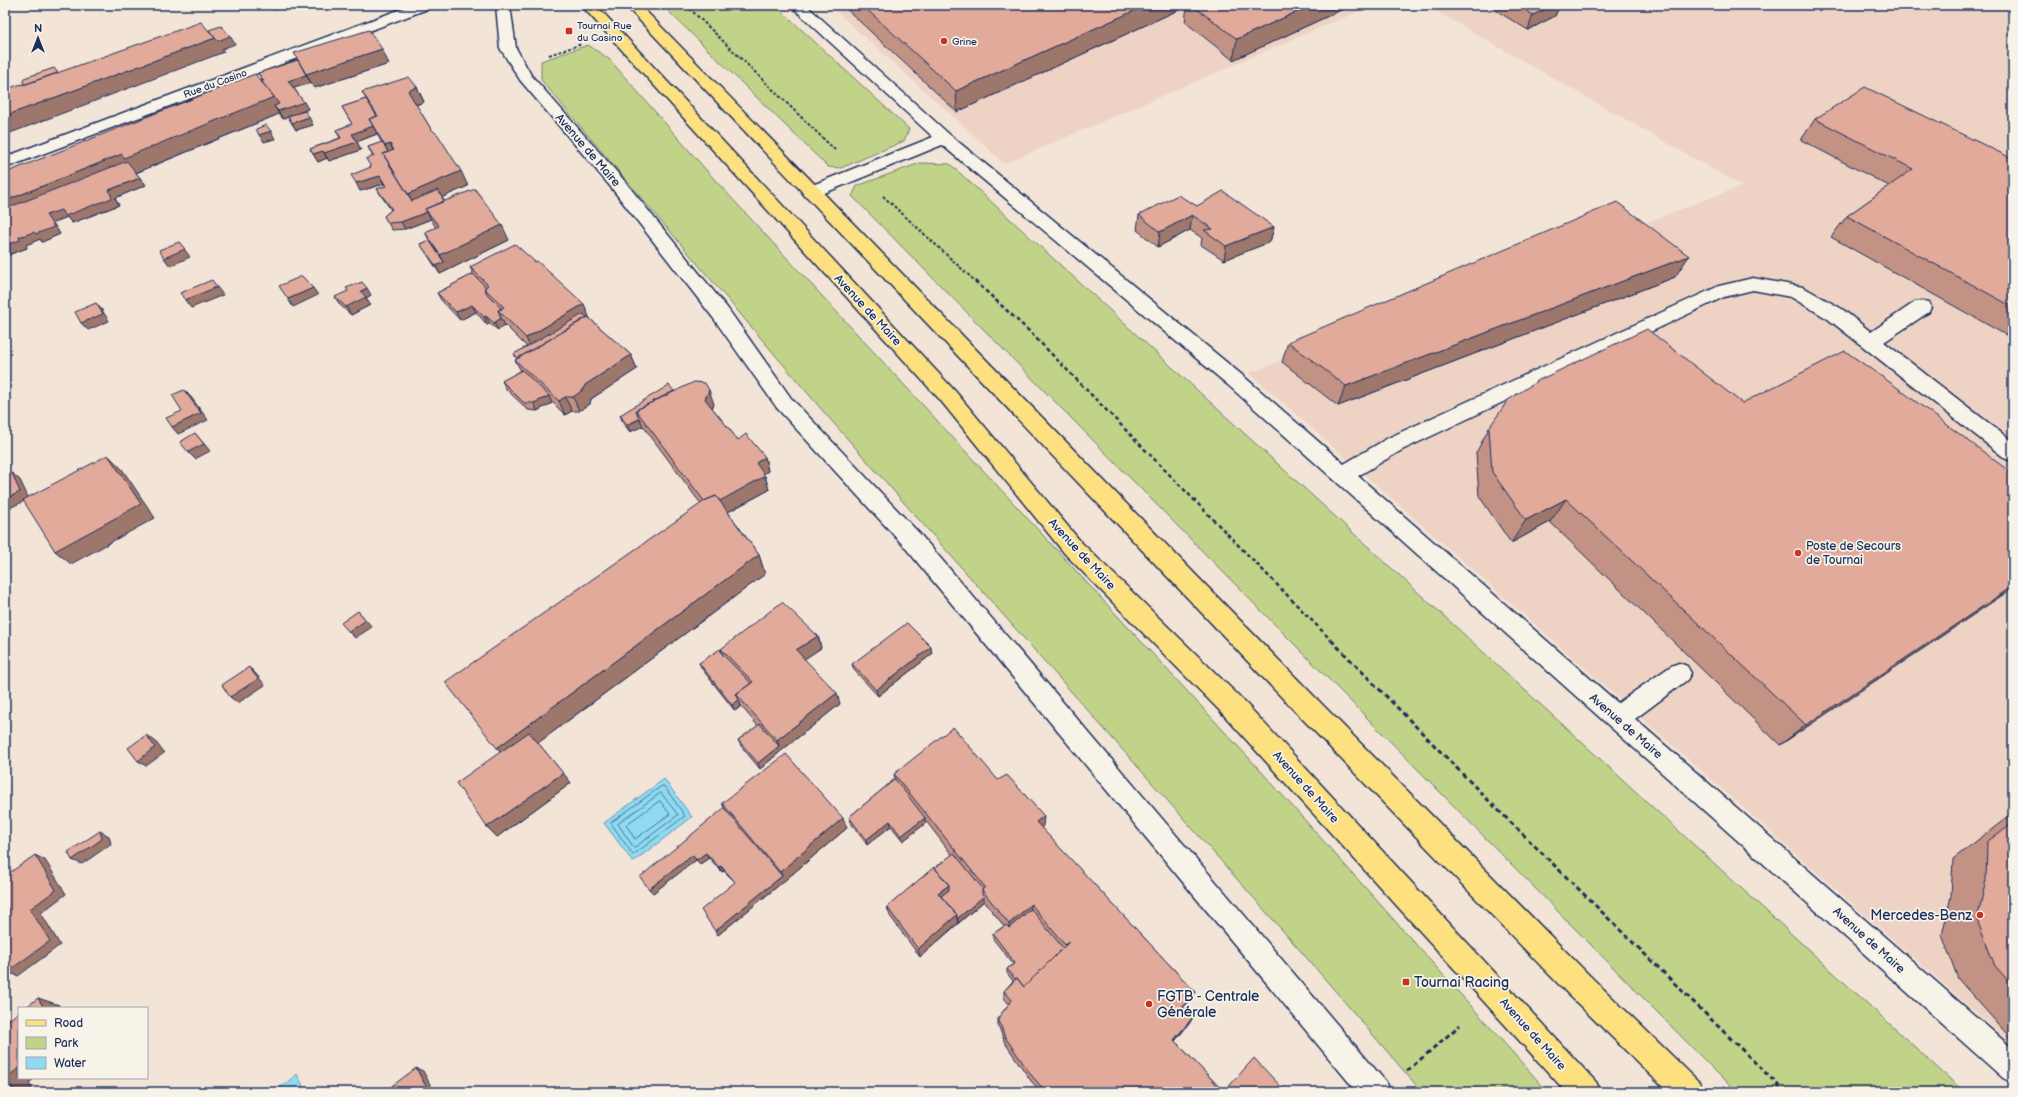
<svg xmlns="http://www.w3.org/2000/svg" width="2018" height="1097" font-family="'Balsamiq Sans',sans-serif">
	<rect width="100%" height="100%" fill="#f3e4d8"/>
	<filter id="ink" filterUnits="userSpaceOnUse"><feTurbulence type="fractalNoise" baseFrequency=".025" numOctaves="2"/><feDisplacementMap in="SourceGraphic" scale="8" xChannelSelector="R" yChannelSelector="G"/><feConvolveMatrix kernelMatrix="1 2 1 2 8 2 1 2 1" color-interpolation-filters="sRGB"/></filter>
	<g filter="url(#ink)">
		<path fill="#eed3c5" d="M829 5H1373L1004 164 979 140Z
			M1425 5H2013V1045L1249 373 1742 186Z"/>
		<path fill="#c1d388" stroke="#6e8173" d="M662 5H775L909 129 904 141 841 168 828 167Z
			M588 45 609 59 714 179 1259 769 1548 1092H1422L1305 956 822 410 541 80V61Z
			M920 163 950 164 1964 1092H1736L852 196 857 186Z"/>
		<path fill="#8fdaf0" stroke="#6196b6" d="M664 779 692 817 633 862 604 823Z
			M297 1074 306 1092H275Z"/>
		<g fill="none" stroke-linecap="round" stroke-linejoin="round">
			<path stroke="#497398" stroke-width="1" d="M662 786H664L685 816 633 855 611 823Z
				M661 793 678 815 634 848 618 824Z
				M660 801 670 814 635 839 626 825Z"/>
			<defs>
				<path id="minor" d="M412 5H432L430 8 5 168V157Z
					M496 5H510L516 48 531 75 622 178 728 309 791 398 919 533 1386 1082 1391 1092H1357L903 545 777 408 714 319 610 186 520 80 500 48Z
					M790 5H806L950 135 1242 375 1344 464 1388 438 1719 286 1753 278 1803 287 1842 309 1871 332 1915 302 1922 301 1929 302 1931 307 1929 312 1884 342 2013 442V461L2006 459 1828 319 1791 297 1753 290 1724 297 1402 450 1358 476 1618 703 1671 666 1679 663 1687 666 1691 673 1687 680 1635 719 2013 1049V1083L2003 1078 1228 385 942 145 817 196 811 197 805 196 802 192 805 188 933 137Z"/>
				<path id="major" d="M581 5H596L955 391 1081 542 1239 696 1596 1082 1601 1092H1566L1221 712 1065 554 941 401Z
					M625 5H640L1308 690 1589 975 1699 1082 1704 1092H1668L1569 995 1290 706Z"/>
			</defs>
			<use href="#minor" stroke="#1b2f5e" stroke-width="3"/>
			<use href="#major" stroke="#1b2f5e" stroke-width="3"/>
			<path stroke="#1b2f5e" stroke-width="2" stroke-dasharray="3 2" stroke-linecap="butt" d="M686 5 835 150
				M549 55 582 44
				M883 196 976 282"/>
			<path stroke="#1b2f5e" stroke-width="2.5" stroke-dasharray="4 3" stroke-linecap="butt" d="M975 281 1029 331 1332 641"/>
			<path stroke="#1b2f5e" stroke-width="3" stroke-dasharray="5 3.5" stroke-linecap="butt" d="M1331 640 1488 800 1785 1092
				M1407 1071 1460 1025"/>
			<use href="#minor" fill="#f7f3e8" fill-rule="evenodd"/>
			<use href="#major" fill="#fde080" fill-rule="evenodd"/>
		</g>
		<path fill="#c29284" stroke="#1b2f5e" d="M842 5H1352L1233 60 1185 22 1187 6 957 112Z
			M1487 5H1560L1555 16 1528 30Z
			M389 64 314 88 311 83 294 88 308 109 301 112 313 125 296 130 288 117 283 119 279 114 136 173 146 185 115 198 119 205 72 223 67 217 53 223 60 234 42 242 40 239 26 245 27 248 8 255 5 252V173L261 81H263L258 73Z
			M417 87 424 102 416 105 431 129 468 186 442 197 444 201 509 240 440 274 425 251 420 244 429 240 425 232 436 228 431 219 405 229 392 230 384 216 391 210 382 197 377 189 386 186 384 184 360 191 370 167 373 157 368 147 382 143 377 134 357 142 361 150 329 161 327 158 318 162 310 149 340 138 336 130 352 124 342 107 366 99 362 92Z
			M1815 119 2013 159V339L1831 237 1847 216 1889 186 1801 140Z
			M1197 206 1274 227 1270 242 1224 260 1201 245 1202 238 1190 230 1158 247 1137 230 1139 215Z
			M470 267 589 318 631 355 637 369 591 399 590 404 579 411H572L565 415 552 402V403L537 411 528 410 506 389 502 381 521 371 515 360 517 359 514 354 527 347 505 325 498 330 490 324 487 325 476 312 460 320 441 300 437 293 473 274Z
			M1675 277 1338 406 1282 362 1288 342Z
			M371 295 366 298 370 305 351 315 340 305 335 297Z
			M674 391 714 404 712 408 738 440 765 457 768 471 763 474 765 476 769 490 728 512 759 555 765 574 538 743 571 783 497 837 487 827 500 752 701 504 643 426 630 432 623 423 620 415Z
			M1742 403 2013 474V588L1780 745 1550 522 1511 543 1479 496 1476 453 1489 428Z
			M818 636 821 648 804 659 840 704 781 751 760 769 741 746 738 740 758 726 741 706 735 711 702 669 699 663 723 655 721 649Z
			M932 654 878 696 854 670 852 664Z
			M894 774 998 780 1043 826 1041 828 1195 992 1191 999 1183 1008 1193 1017 1189 1024 1175 1041 1224 1092H1286H1041L1031 1081 1005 1043 998 1025V1018L1009 1004 1004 998V991L1013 981 1007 973V969L1013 964 993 939V934L1004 926 984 901 920 957 890 916 887 907 935 868 952 855 926 821V823L903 841 891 826 867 845 851 823 849 817 895 779Z
			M722 803 847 828 784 881 718 935 735 882 724 871 722 872 709 858 700 864 696 860 653 893 724 808Z
			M2013 813V1043L2006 1033 1958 979 1942 935 1951 896 1953 859Z"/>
		<path fill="#9e776c" stroke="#1b2f5e" d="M271 5H292L274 10Z
			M1147 5H1187V6L957 112 956 91Z
			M1312 5H1352L1233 60 1237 39Z
			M1554 5H1560L1555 16 1528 30 1533 15Z
			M230 36 235 44 222 49 224 52 5 135V116L215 38Z
			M382 49 389 64 314 88 306 74Z
			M306 75 311 83 293 88 288 81Z
			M417 87 424 102 415 105 408 91Z
			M274 97 304 102 308 109 283 119 278 111 274 106 279 114 135 173 5 221V201L122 154Z
			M309 117 313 125 296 130 292 123Z
			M373 126 377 134 356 142 352 134Z
			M271 131 275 139 264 142 259 135Z
			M357 142 361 150 329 161 324 153Z
			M390 144 397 158 392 160 385 146Z
			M323 151 327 158 318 162 313 154Z
			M461 171 468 186 416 209 408 194Z
			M380 176 384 184 360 191 356 183Z
			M140 178 146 185 115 198 119 205 72 223 67 217 53 223 60 234 42 242 40 239 26 245 27 248 8 255 5 252V246L19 237 46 215Z
			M427 212 431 219 405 229 401 222Z
			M1192 215 1190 230 1158 247 1160 232Z
			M502 225 509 240 440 274 436 266 444 262 440 255Z
			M1274 227 1270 242 1224 260 1226 246Z
			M179 242 190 257 170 266 164 258Z
			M1689 256 1675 277 1338 406 1346 386Z
			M217 287 223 295 191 308 185 300Z
			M313 288 318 295 293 307 288 299Z
			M367 288 371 295 366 298 370 305 351 315 346 307 361 291Z
			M96 303 102 310 109 321 88 330 81 323Z
			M584 304 590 319 533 353 526 338Z
			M472 305 476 312 460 320 456 312Z
			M486 316 490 324 487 325 484 317Z
			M501 318 505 325 498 330 494 323Z
			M631 355 637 369 591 399 590 404 579 411 573 397 585 385Z
			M184 390 191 397 208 420 178 434 172 427 201 413Z
			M709 390 714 404 709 413 705 399Z
			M549 396 552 403 537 411 534 403Z
			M565 397 572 411 565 415 559 401Z
			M640 419 643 426 630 432 627 425Z
			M195 433 210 451 195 459 188 452Z
			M108 455 122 469 155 518 71 564 55 551Z
			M765 457 768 471 760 476 756 463Z
			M12 473 20 480 29 499 5 510V499Z
			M765 476 769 490 713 520 708 507Z
			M1566 499 1550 522 1511 543 1526 520Z
			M759 555 765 574 511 763 497 748Z
			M2013 586V588L1780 745 1806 725Z
			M358 611 372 627 355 638 349 632Z
			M818 636 821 648 800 662 796 650Z
			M931 647 932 654 878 696 876 690Z
			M249 667 256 674 265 685 238 703 230 697Z
			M837 693 840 704 781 751 760 769 758 763 779 746 777 740Z
			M739 700 741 706 735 711 732 705Z
			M146 735 155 741 164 753 146 766 138 761Z
			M563 773 571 783 497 837 487 827Z
			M1044 816 1043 826 1035 832 1036 822Z
			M843 818 847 828 784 881 718 935 715 931 782 876 780 872Z
			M925 818 926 823 903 841 901 836Z
			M890 821 891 826 867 845 866 840Z
			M100 831 109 836 111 844 82 864 72 860Z
			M706 853 709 858 700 864 696 860Z
			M35 855 45 860 66 894 41 913 60 945 18 976 7 972 30 909Z
			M693 855 696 860 653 893 649 889Z
			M721 866 724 871 722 872 719 867Z
			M949 885 950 894 942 900 938 893Z
			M984 896V901L958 923 957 919Z
			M1031 904 1030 913 1009 932V924Z
			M957 915 958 923 920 957 918 949Z
			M1195 992 1191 999 1178 1014 1182 1007Z
			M38 998 59 1005 60 1008H44Z
			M1193 1017 1189 1024 1170 1046 1174 1040Z
			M19 1068V1078H35L29 1083 34 1092H14L6 1078Z
			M416 1068 423 1071 434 1092H429Z"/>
		<path fill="#e2aa9a" stroke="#1b2f5e" d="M862 5H1147L956 91Z
			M1192 5H1312L1237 39Z
			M1517 5H1554L1533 15Z
			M201 22 215 38 5 116V90L18 85 26 84Z
			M221 26 230 36 218 41 215 38 209 30Z
			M369 30 382 49 306 74 294 53Z
			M298 60 306 75 288 81 304 102 278 111 274 106 279 104 274 97 261 81H264L258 73Z
			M54 68 58 73 26 84H24L23 82 24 78Z
			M255 74 274 97 124 158 122 154 5 201V173Z
			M409 77 417 87 408 91 431 129 438 135 461 171 408 194 383 154 394 150 390 144 385 146 369 119 378 116 362 92Z
			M1865 87 2013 159V307L1847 216 1913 169 1815 119Z
			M366 99 377 116 369 119 373 126 352 134 357 142 324 153 323 151 313 154 310 149 341 138 336 130 352 124 342 107Z
			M305 111 309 117 292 123 288 116Z
			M266 125 271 131 259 135 256 129Z
			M382 142 388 152 383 154 412 201 438 190 444 201 425 209 427 212 401 222 388 223 384 216 392 209 377 189 386 186 380 176 356 183 351 175 371 167 366 159 374 156 368 147Z
			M127 161 140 178 109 190 112 198 65 216 61 210 46 215 54 227 36 234 34 232 19 237 20 240 5 246V209Z
			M475 189 502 225 440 255 425 232 439 226 425 209Z
			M1223 191 1274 227 1226 246 1204 230 1213 229 1192 215 1160 232 1139 215 1178 195 1197 206Z
			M1617 202 1689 256 1346 386 1288 342Z
			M429 240 444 262 436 266 420 244Z
			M179 242 185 249 164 258 159 250Z
			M515 244 535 262 537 261 584 304 526 338 498 310 504 307 484 288 488 285 470 267Z
			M473 274 486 287 484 288 488 295 502 309 498 310 501 318 494 323 486 316 484 317 472 305 456 312 437 293Z
			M302 276 313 288 288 299 279 286Z
			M212 280 217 287 185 300 180 293Z
			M362 282 367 288 361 291 366 297 346 307 335 297 348 291 346 288Z
			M96 303 103 314 81 323 75 312Z
			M583 314 587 317 518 358 514 354Z
			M588 317 631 355 585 385 583 390 573 397H565L559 401 515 360Z
			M1647 329 1742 403 1845 351 1891 383 2013 474V586L1806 725 1566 499 1526 520 1492 472 1489 428 1508 400 1539 380Z
			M522 370 549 396 534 403H524L502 381Z
			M694 382 705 383 709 390 705 399 738 440 746 434 765 457 756 463 765 476 720 501 716 496 704 501 636 410Z
			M669 385 674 391 636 410 639 419 627 425 620 415Z
			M184 390 201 413 172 427 166 418 182 411 172 395Z
			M195 433 204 444 188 452 180 442Z
			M108 455 141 504 55 551 23 500Z
			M12 473 20 492 5 499V477Z
			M716 496 759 555 497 748 445 682 706 500Z
			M782 602 818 636 796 650 837 693 777 740 736 694 753 682 721 649Z
			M358 611 366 620 349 632 341 623Z
			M907 623 931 647 876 690 852 664Z
			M720 649 723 655 751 683 736 694 739 700 732 705 699 663Z
			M249 667 258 679 230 697 222 685Z
			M760 724 779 746 758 763 738 740Z
			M953 727 998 780 1007 775 1026 796 1044 816 1036 822 1195 992 1182 1007 1193 1017 1174 1040 1224 1092H1046L1032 1076 1005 1037 998 1018 1012 1000 1004 991 1017 978 1024 987 1069 942 1065 945 1031 904 1009 924 982 890 985 887 894 774Z
			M529 732 563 773 487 827 456 783Z
			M146 735 155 747 138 761 128 748Z
			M786 754 843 818 780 872 722 803Z
			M895 779 925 818 901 836 890 821 866 840 849 817Z
			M724 808 782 876 715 931 701 910 735 882 721 866 719 867 706 853 696 860 693 855 649 889 640 877Z
			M2013 822V986L1995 966 1977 920 1986 880 1987 842Z
			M100 831 102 839 72 860 68 852Z
			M954 853 983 889 982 890V894L984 896 957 919V915L941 896 949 890V885L935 868Z
			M35 855 56 890 30 909 50 941 7 972 5 969V876Z
			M934 867 949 885 938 893 957 915 918 949 887 907Z
			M1031 909 1063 948 1024 987 1017 978 1015 979 1007 969 1015 963 993 934 1006 925 1009 928Z
			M38 998 44 1008H25Z
			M19 1012V1068L6 1078 14 1092H5V1023Z
			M1254 1058 1286 1092H1224Z
			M416 1068 429 1092H384Z"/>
	</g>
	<g fill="#c8321e" stroke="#f7f3e8" stroke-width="1.5">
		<rect x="565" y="27" width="8" height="8" rx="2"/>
		<circle cx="944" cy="41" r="4"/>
		<circle cx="1798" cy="553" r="4"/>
		<circle cx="1980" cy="915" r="4"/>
		<rect x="1402" y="978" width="8" height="8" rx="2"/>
		<circle cx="1149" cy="1004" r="4"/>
	</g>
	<g text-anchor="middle" stroke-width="3.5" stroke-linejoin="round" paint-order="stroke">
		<g font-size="10" fill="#1b2f5e" stroke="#f7f3e8" text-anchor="start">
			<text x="577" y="29">Tournai Rue<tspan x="577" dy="12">du Casino</tspan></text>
			<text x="952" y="45">Grine</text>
		</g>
		<g font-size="10" fill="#1b2f5e" stroke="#f7f3e8">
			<text transform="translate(215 83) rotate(-20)" y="4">Rue du Casino</text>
		</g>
		<g font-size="12" fill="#1b2f5e" stroke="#f7f3e8">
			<text transform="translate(588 150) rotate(49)" y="4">Avenue de Maire</text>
			<text transform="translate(868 310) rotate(47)" y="4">Avenue de Maire</text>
			<text transform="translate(1082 554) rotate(47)" y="4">Avenue de Maire</text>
			<text transform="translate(1626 726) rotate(41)" y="4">Avenue de Maire</text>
			<text transform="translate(1306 787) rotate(48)" y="4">Avenue de Maire</text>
			<text transform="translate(1869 940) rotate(42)" y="4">Avenue de Maire</text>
			<text transform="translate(1533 1034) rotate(48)" y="4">Avenue de Maire</text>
		</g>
		<g font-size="12" fill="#1b2f5e" stroke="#f7f3e8" text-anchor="start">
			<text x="1806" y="550">Poste de Secours<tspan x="1806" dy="14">de Tournai</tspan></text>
		</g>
		<g font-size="14" fill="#1b2f5e" stroke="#f7f3e8" text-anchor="start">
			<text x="1972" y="920" text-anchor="end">Mercedes-Benz</text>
			<text x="1414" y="987">Tournai Racing</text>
			<text x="1157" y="1001">FGTB - Centrale<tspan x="1157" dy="16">Générale</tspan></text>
		</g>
	</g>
	<rect width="2018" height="1097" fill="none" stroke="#f7f3e8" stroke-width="20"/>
	<rect x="10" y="10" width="1998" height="1077" fill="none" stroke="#1b2f5e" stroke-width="1.5" filter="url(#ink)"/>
	<rect x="18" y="1007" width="130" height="72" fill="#f7f3e8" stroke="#9fa5b1"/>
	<rect x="26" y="1020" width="20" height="6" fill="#fde080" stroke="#9fa5b1"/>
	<text x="54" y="1027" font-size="12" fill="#1b2f5e">Road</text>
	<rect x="26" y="1037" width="20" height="12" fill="#c1d388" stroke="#9fa5b1"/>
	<text x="54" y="1047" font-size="12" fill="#1b2f5e">Park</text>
	<rect x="26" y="1057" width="20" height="12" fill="#8fdaf0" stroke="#9fa5b1"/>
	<text x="54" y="1067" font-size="12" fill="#1b2f5e">Water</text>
	<g transform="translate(38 38)" stroke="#f7f3e8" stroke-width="3" paint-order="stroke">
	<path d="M0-3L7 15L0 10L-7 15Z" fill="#1b2f5e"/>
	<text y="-6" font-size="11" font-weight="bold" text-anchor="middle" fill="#1b2f5e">N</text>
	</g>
</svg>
